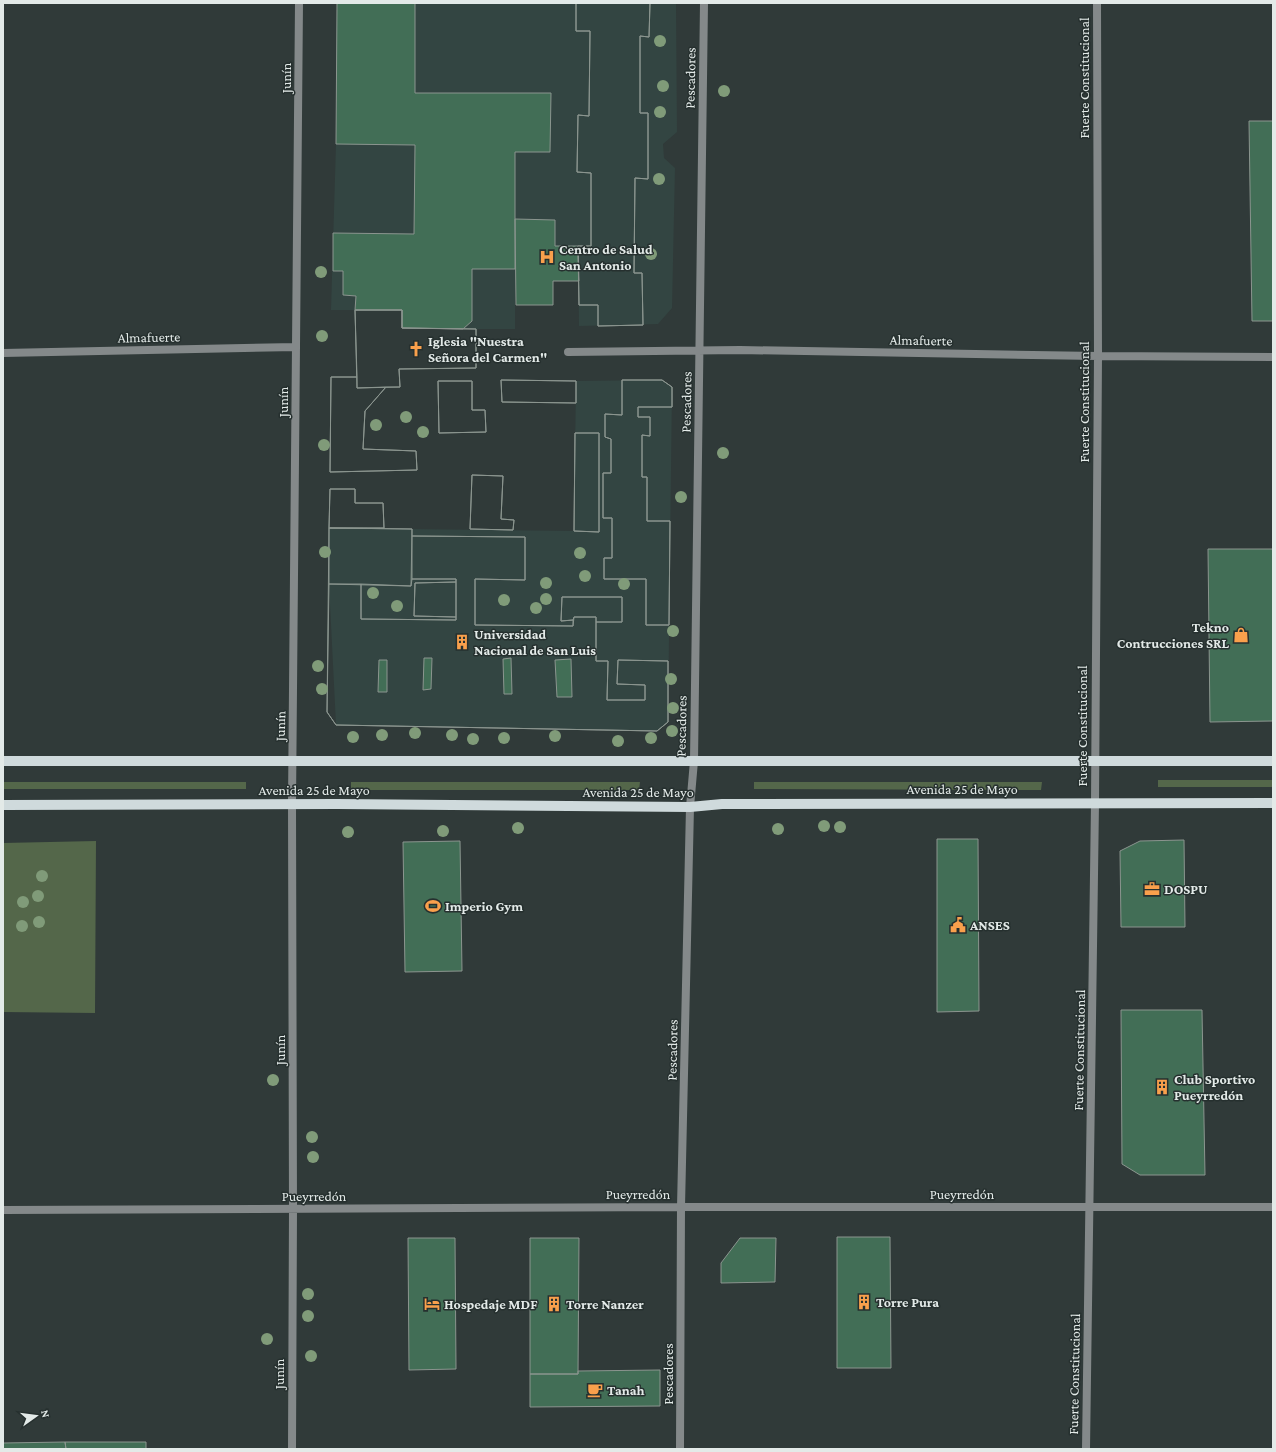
<svg xmlns="http://www.w3.org/2000/svg" width="1276" height="1452" font-family="'Crimson Pro',serif">
	<rect width="100%" height="100%" fill="#303a39"/>
	<path fill="#334542" d="M337 3H676L677 132 663 144 664 158 675 168 672 308 658 324 579 326 578 246H555L554 220 515 219V329H463L402 310H331L336 144Z
		M662 380 672 387 668 722 657 731 336 725 329 584V528L574 531 576 381Z"/>
	<path fill="#54674a" d="M1158 780H1273V787H1158Z
		M3 782H246V789H3Z
		M351 782H640L639 790H351Z
		M754 782H1042L1041 790 754 789Z
		M96 841 95 1013 3 1012V843Z"/>
	<path fill="#426e56" stroke="#8b958f" fill-rule="evenodd" d="M337 3H415V93H551L550 152H515V269H472V321L463 329 402 328V310H355L356 296 343 295V271H333V233L414 234 415 145 336 144Z
		M576 3H650L649 37 640 36V113H648V179L635 178 634 273H642L643 325 598 326V305H579L578 246H591V173L577 172 578 115 589 116 590 31H576Z
		M576 3H650L649 37 640 36V113H648V179L635 178 634 273H642L643 325 598 326V305H579L578 246H591V173L577 172 578 115 589 116 590 31H576Z
		M1249 121H1273V321H1252Z
		M515 219 555 220V246H578L579 281H553V305H516Z
		M355 310H402V328L476 329V368L399 369 400 387H386L365 411 363 449 416 451 417 470 330 472 331 377H357Z
		M355 310H402V328L476 329V368L399 369 400 387 357 388Z
		M331 377H357V388L386 387 365 411 363 449 416 451 417 470 330 472Z
		M501 380 576 381V403L502 402Z
		M501 380 576 381V403L502 402Z
		M622 380H662L672 387V407H638V417H650V436L642 435V477H647V521H670L669 625H646V579H604V558H612V518H603V473H611V439L605 437V414L622 415Z
		M622 380H662L672 387V407H638V417H650V436L642 435V477H647V521H670L669 625H646V579H604V558H612V518H603V473H611V439L605 437V414L622 415Z
		M438 381H472V410H485L486 432 439 433Z
		M438 381H472V410H485L486 432 439 433Z
		M575 433H599V532L574 531Z
		M575 433H599V532L574 531Z
		M472 475 503 476 501 519 514 520 513 530 470 529Z
		M472 475 503 476 501 519 514 520 513 530 470 529Z
		M330 489H355V503H383L384 528H329Z
		M330 489H355V503H383L384 528H329Z
		M329 528 412 529V536L525 537V580L475 579V625L573 626V620L561 621 562 597H622V622H596V661H608L607 700H645V685L617 684 618 660 668 661V722L657 731 336 725 327 712ZM412 579H456V582L415 583 414 616 456 617V620L361 619V584L411 586ZM424 658H432L431 689 423 690ZM511 658 512 694H504L503 659ZM571 659 572 697H557L555 660ZM379 660H387V692H378Z
		M329 528 412 529 411 586 329 584Z
		M412 536 525 537V580L475 579V625L573 626 574 617H596V661H608L607 700H645V685L617 684 618 660 668 661V722L657 731 336 725 327 712 329 584H361V619L456 620V579H412Z
		M1208 549H1273V721L1210 722Z
		M456 582V617L414 616 415 583Z
		M562 597H622V622H596V617H574L573 620 561 621Z
		M937 839H978L979 1011 937 1012Z
		M1184 840 1185 927H1121L1120 851 1140 841Z
		M460 841 462 971 405 972 403 842Z
		M1121 1010H1202L1205 1175H1140L1122 1164Z
		M837 1237H890L891 1368H837Z
		M408 1238H455L456 1369 409 1370Z
		M530 1238H579L578 1374H530Z
		M740 1238H776L775 1282 721 1283V1263Z
		M660 1370V1406L530 1407V1374H578V1371Z
		M65 1442 66 1449H3V1443Z
		M65 1442H146V1449H66Z"/>
	<g fill="none" stroke-linecap="round" stroke-linejoin="round">
		<path stroke="#84898a" stroke-width="8" d="M568 352 740 350 1098 356 1273 357
			M3 353 296 347
			M3 1210 681 1207H1273
			M292 1449 293 1209 292 804 299 3
			M680 1449 681 1207 690 807 694 761 704 3
			M1086 1449 1095 803 1098 356 1097 3"/>
		<path stroke="#cfdadc" stroke-width="10" d="M3 761H1273
			M3 805 337 804 690 807 722 804 1273 803"/>
	</g>
	<g fill="#809b79">
		<circle cx="660" cy="41" r="6"/>
		<circle cx="663" cy="86" r="6"/>
		<circle cx="724" cy="91" r="6"/>
		<circle cx="660" cy="112" r="6"/>
		<circle cx="659" cy="179" r="6"/>
		<circle cx="651" cy="254" r="6"/>
		<circle cx="321" cy="272" r="6"/>
		<circle cx="322" cy="336" r="6"/>
		<circle cx="406" cy="417" r="6"/>
		<circle cx="376" cy="425" r="6"/>
		<circle cx="423" cy="432" r="6"/>
		<circle cx="324" cy="445" r="6"/>
		<circle cx="723" cy="453" r="6"/>
		<circle cx="681" cy="497" r="6"/>
		<circle cx="325" cy="552" r="6"/>
		<circle cx="580" cy="553" r="6"/>
		<circle cx="585" cy="576" r="6"/>
		<circle cx="546" cy="583" r="6"/>
		<circle cx="624" cy="584" r="6"/>
		<circle cx="373" cy="593" r="6"/>
		<circle cx="546" cy="599" r="6"/>
		<circle cx="504" cy="600" r="6"/>
		<circle cx="397" cy="606" r="6"/>
		<circle cx="536" cy="608" r="6"/>
		<circle cx="673" cy="631" r="6"/>
		<circle cx="318" cy="666" r="6"/>
		<circle cx="671" cy="679" r="6"/>
		<circle cx="322" cy="689" r="6"/>
		<circle cx="673" cy="708" r="6"/>
		<circle cx="672" cy="731" r="6"/>
		<circle cx="415" cy="733" r="6"/>
		<circle cx="382" cy="735" r="6"/>
		<circle cx="452" cy="735" r="6"/>
		<circle cx="555" cy="736" r="6"/>
		<circle cx="353" cy="737" r="6"/>
		<circle cx="504" cy="738" r="6"/>
		<circle cx="651" cy="738" r="6"/>
		<circle cx="473" cy="739" r="6"/>
		<circle cx="618" cy="741" r="6"/>
		<circle cx="824" cy="826" r="6"/>
		<circle cx="840" cy="827" r="6"/>
		<circle cx="518" cy="828" r="6"/>
		<circle cx="778" cy="829" r="6"/>
		<circle cx="443" cy="831" r="6"/>
		<circle cx="348" cy="832" r="6"/>
		<circle cx="42" cy="876" r="6"/>
		<circle cx="38" cy="896" r="6"/>
		<circle cx="23" cy="902" r="6"/>
		<circle cx="39" cy="922" r="6"/>
		<circle cx="22" cy="926" r="6"/>
		<circle cx="273" cy="1080" r="6"/>
		<circle cx="312" cy="1137" r="6"/>
		<circle cx="313" cy="1157" r="6"/>
		<circle cx="308" cy="1294" r="6"/>
		<circle cx="308" cy="1316" r="6"/>
		<circle cx="267" cy="1339" r="6"/>
		<circle cx="311" cy="1356" r="6"/>
	</g>
	<defs>
		<symbol id="hospital-bare" viewBox="-9 -9 18 18"><path d="M-5-5h3v3.5h4V-5h3V5h-3V1.5h-4V5h-3Z" fill="#f9a04c" stroke="#26302f" stroke-width="2.5" paint-order="stroke"/></symbol>
		<symbol id="church-bare" viewBox="-9 -9 18 18"><path d="M-1.2-6h2.4v3.5h3.3v2.4h-3.3V6h-2.4V-.1h-3.3v-2.4h3.3Z" fill="#f9a04c" stroke="#26302f" stroke-width="2.5" paint-order="stroke"/></symbol>
		<symbol id="shop-bare" viewBox="-9 -9 18 18"><path d="M-5-2.5h2.3a2.7 3.5 0 0 1 5.4 0H5L5.5 6h-11ZM-1.5-2.5h3a1.5 2.3 0 0 0-3 0Z" fill="#f9a04c" stroke="#26302f" stroke-width="2.5" paint-order="stroke"/></symbol>
		<symbol id="building-bare" viewBox="-9 -9 18 18"><path d="M-4-6H4V6H1V3H-1V6H-4ZM-2.5-4.3h1.7v1.8h-1.7ZM.8-4.3h1.7v1.8H.8ZM-2.5-1h1.7V.8h-1.7ZM.8-1h1.7V.8H.8Z" fill="#f9a04c" stroke="#26302f" stroke-width="2.5" paint-order="stroke"/></symbol>
		<symbol id="office-bare" viewBox="-9 -9 18 18"><path d="M-6-3h4V-5.5h4V-3h4V5H-6ZM-1-4.5V-3h2v-1.5ZM-6 0V1H6V0Z" fill="#f9a04c" stroke="#26302f" stroke-width="2.5" paint-order="stroke"/></symbol>
		<symbol id="stadium-bare" viewBox="-9 -9 18 18"><path d="M0-5a6.5 5 0 1 0 0 10a6.5 5 0 1 0 0-10ZM-3.5-1.8h7v3.6h-7Z" fill="#f9a04c" stroke="#26302f" stroke-width="2.5" paint-order="stroke"/></symbol>
		<symbol id="civic-bare" viewBox="-9 -9 18 18"><path d="M-.6-6.5H3V-4.5H.6V-3L4-1V1h2V6H-6V1h2V-1L-.6-3ZM-1.2 2.5V6h2.4V2.5Z" fill="#f9a04c" stroke="#26302f" stroke-width="2.5" paint-order="stroke"/></symbol>
		<symbol id="hotel-bare" viewBox="-9 -9 18 18"><path d="M-6-4.5h1.5V1H6V5H4.5V3h-9V5H-6ZM-4 0a1.8 1.8 0 1 1 3.6 0ZM.5 0V-2.5h3Q6-2.5 6 0Z" fill="#f9a04c" stroke="#26302f" stroke-width="2.5" paint-order="stroke"/></symbol>
		<symbol id="cafe-bare" viewBox="-9 -9 18 18"><path d="M-5.5-4.5H6V0H3Q3 3.5 0 3.5H-2.5Q-5.5 3.5-5.5 0ZM3-3.2v2h1.7v-2ZM-6 4.5H4V6H-6Z" fill="#f9a04c" stroke="#26302f" stroke-width="2.5" paint-order="stroke"/></symbol>
	</defs>
	<g fill-rule="evenodd">
		<use href="#hospital-bare" x="536" y="246" width="22" height="22"/>
		<use href="#church-bare" x="405" y="338" width="22" height="22"/>
		<use href="#shop-bare" x="1230" y="624" width="22" height="22"/>
		<use href="#building-bare" x="451" y="631" width="22" height="22"/>
		<use href="#office-bare" x="1141" y="878" width="22" height="22"/>
		<use href="#stadium-bare" x="422" y="895" width="22" height="22"/>
		<use href="#civic-bare" x="947" y="914" width="22" height="22"/>
		<use href="#building-bare" x="1151" y="1076" width="22" height="22"/>
		<use href="#building-bare" x="853" y="1291" width="22" height="22"/>
		<use href="#hotel-bare" x="421" y="1293" width="22" height="22"/>
		<use href="#building-bare" x="543" y="1293" width="22" height="22"/>
		<use href="#cafe-bare" x="584" y="1379" width="22" height="22"/>
	</g>
	<g text-anchor="middle" stroke-width="3" stroke-linejoin="round" paint-order="stroke">
		<g font-size="14" fill="#e3eae8" stroke="#26302f">
			<text transform="translate(286 78) rotate(-90)" y="5">Junín</text>
			<text transform="translate(690 78) rotate(-89)" y="5">Pescadores</text>
			<text transform="translate(1084 78) rotate(-90)" y="5">Fuerte Constitucional</text>
			<text transform="translate(149 337) rotate(-1)" y="5">Almafuerte</text>
			<text transform="translate(921 340) rotate(1)" y="5">Almafuerte</text>
			<text transform="translate(283 402) rotate(-90)" y="5">Junín</text>
			<text transform="translate(686 402) rotate(-89)" y="5">Pescadores</text>
			<text transform="translate(1084 402) rotate(-90)" y="5">Fuerte Constitucional</text>
			<text transform="translate(280 726) rotate(-89)" y="5">Junín</text>
			<text transform="translate(681 726) rotate(-89)" y="5">Pescadores</text>
			<text transform="translate(1082 726) rotate(-90)" y="5">Fuerte Constitucional</text>
			<text x="962" y="794">Avenida 25 de Mayo</text>
			<text x="314" y="795">Avenida 25 de Mayo</text>
			<text x="638" y="797">Avenida 25 de Mayo</text>
			<text transform="translate(280 1050) rotate(-90)" y="5">Junín</text>
			<text transform="translate(672 1050) rotate(-89)" y="5">Pescadores</text>
			<text transform="translate(1079 1050) rotate(-89)" y="5">Fuerte Constitucional</text>
			<text x="638" y="1199">Pueyrredón</text>
			<text x="962" y="1199">Pueyrredón</text>
			<text x="314" y="1201">Pueyrredón</text>
			<text transform="translate(279 1374) rotate(-90)" y="5">Junín</text>
			<text transform="translate(668 1374) rotate(-90)" y="5">Pescadores</text>
			<text transform="translate(1074 1374) rotate(-89)" y="5">Fuerte Constitucional</text>
		</g>
		<g font-size="14" font-weight="bold" fill="#e3eae8" stroke="#26302f" text-anchor="start">
			<text x="559" y="254">Centro de Salud<tspan x="559" dy="16">San Antonio</tspan></text>
			<text x="428" y="346">Iglesia "Nuestra<tspan x="428" dy="16">Señora del Carmen"</tspan></text>
			<text x="1229" y="632" text-anchor="end">Tekno<tspan x="1229" dy="16">Contrucciones SRL</tspan></text>
			<text x="474" y="639">Universidad<tspan x="474" dy="16">Nacional de San Luis</tspan></text>
			<text x="1164" y="894">DOSPU</text>
			<text x="445" y="911">Imperio Gym</text>
			<text x="970" y="930">ANSES</text>
			<text x="1174" y="1084">Club Sportivo<tspan x="1174" dy="16">Pueyrredón</tspan></text>
			<text x="876" y="1307">Torre Pura</text>
			<text x="444" y="1309">Hospedaje MDF</text>
			<text x="566" y="1309">Torre Nanzer</text>
			<text x="607" y="1395">Tanah</text>
		</g>
	</g>
	<rect width="1276" height="1452" fill="none" stroke="#e3eae8" stroke-width="8"/>
	<g transform="translate(36 1416) rotate(76)" stroke="#26302f" stroke-width="3" paint-order="stroke">
	<path d="M0-3L7 15L0 10L-7 15Z" fill="#e3eae8"/>
	<text y="-6" font-size="11" font-weight="bold" text-anchor="middle" fill="#e3eae8">N</text>
	</g>
</svg>
